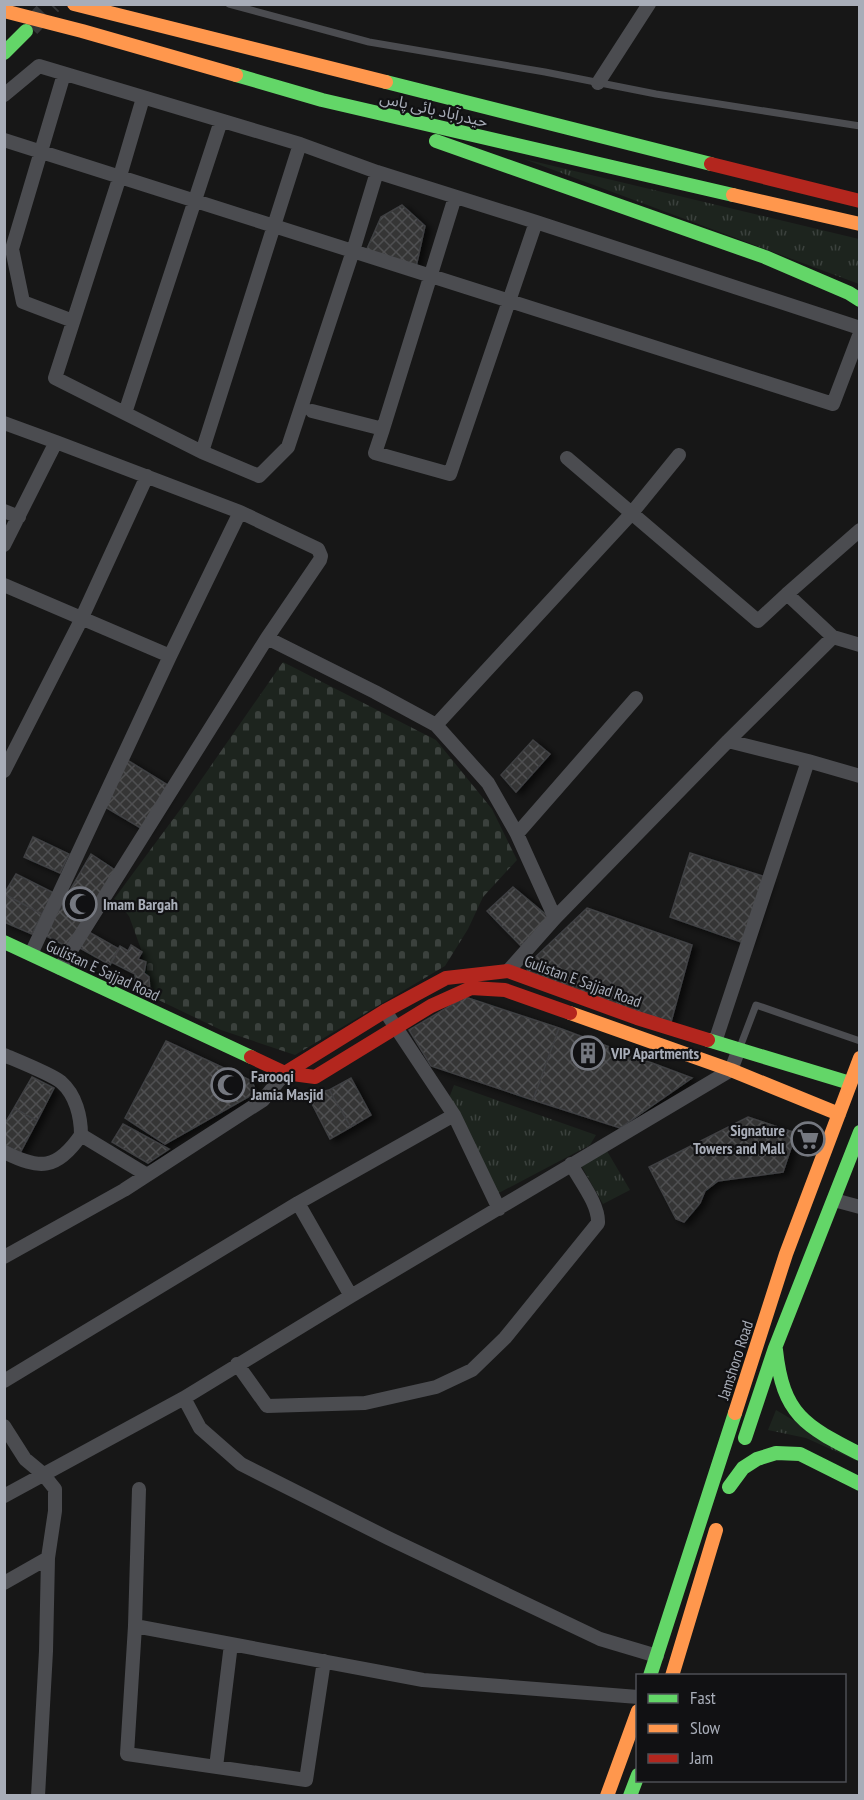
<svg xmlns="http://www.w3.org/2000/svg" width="864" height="1800" font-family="'PT Sans Narrow','Noto Sans Arabic',sans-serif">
	<defs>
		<pattern id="grass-tufts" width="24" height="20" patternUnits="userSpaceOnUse" patternTransform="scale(1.5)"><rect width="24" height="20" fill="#1d241e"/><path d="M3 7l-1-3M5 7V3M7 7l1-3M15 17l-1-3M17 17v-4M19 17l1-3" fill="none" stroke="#3b413d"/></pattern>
		<pattern id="cemetery-stones" width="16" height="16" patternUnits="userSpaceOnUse" patternTransform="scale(1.5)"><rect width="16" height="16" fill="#1d241e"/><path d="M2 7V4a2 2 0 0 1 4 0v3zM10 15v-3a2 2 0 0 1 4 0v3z" fill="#3b413d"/></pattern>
		<pattern id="building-cross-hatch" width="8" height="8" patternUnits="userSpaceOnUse" patternTransform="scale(1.5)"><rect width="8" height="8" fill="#353536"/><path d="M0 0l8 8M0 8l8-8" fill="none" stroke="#4f5051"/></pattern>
		<filter id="shadow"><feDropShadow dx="5" dy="3" stdDeviation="3" flood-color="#0009"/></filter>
	</defs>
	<rect width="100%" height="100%" fill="#171717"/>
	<path fill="url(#grass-tufts)" d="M524 159 859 239V284Z
		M454 1085 596 1135 590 1145 495 1195 449 1098Z
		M607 1151 630 1190 603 1204 579 1162Z
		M776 1410 857 1458 855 1460 806 1438 768 1430Z"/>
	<path fill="url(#cemetery-stones)" d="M283 662 436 740 492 809 517 860 483 897 468 929 445 966 295 1055 221 1030 146 994 142 952 129 916 114 899 185 803Z"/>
	<path fill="url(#building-cross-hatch)" stroke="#3f4043" stroke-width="1.5" filter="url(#shadow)" d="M402 205 425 226 416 267 366 251 381 217Z
		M533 740 550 754 516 792 501 775Z
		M127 760 171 787 144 830 105 807Z
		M33 837 69 854 60 873 24 857Z
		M690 853 769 878 747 944 670 917Z
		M91 854 118 872 70 948 44 935Z
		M16 874 54 893 42 914 4 894Z
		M513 887 550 918 521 946 487 911Z
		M4 894 42 914 32 934 4 922Z
		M587 908 692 945 671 1022 528 978 527 965Z
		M87 931 119 949 110 965 78 947Z
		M131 945 142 952 138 959 146 962 144 973 149 977 150 995 135 988V974L111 962 120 946 128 951Z
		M465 997 559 1028 533 1100 431 1066 409 1030Z
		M559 1028 692 1078 620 1128 533 1100Z
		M166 1041 252 1081 255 1089 250 1096 165 1144 125 1118Z
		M32 1077 54 1088 37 1121 14 1108Z
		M351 1078 371 1115 351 1127 329 1090Z
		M329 1090 351 1127 330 1139 308 1096Z
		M14 1108 37 1121 20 1153 4 1145V1125Z
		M748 1117 796 1133 783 1172 718 1181 705 1191 700 1203 684 1222 676 1219 649 1167Z
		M123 1124 169 1149 148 1163 112 1142Z"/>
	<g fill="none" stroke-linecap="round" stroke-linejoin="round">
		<path stroke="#343537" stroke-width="20" stroke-dasharray="20 10" stroke-linecap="butt" d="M30 27 52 4"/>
		<path stroke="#4b4c50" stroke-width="7" d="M229 4 369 42 545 72 656 94 860 126
			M740 1047 756 1005 860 1041"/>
		<path stroke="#4b4c50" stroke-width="14" d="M64 74 12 249 23 302 73 321
			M598 83 649 4
			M4 95 39 66 300 144 377 172 536 222 860 328
			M143 98 120 176 55 378 202 452 259 476 288 447 353 251 377 172
			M4 140 833 404 860 333
			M312 411 383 429 375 453 450 474 536 222
			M125 413 221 121
			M4 423 56 442 4 545
			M383 429 455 197
			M56 442 240 512
			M202 452 300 144
			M567 458 758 621 787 594 833 637
			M4 511 19 517
			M4 585 170 656
			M787 594 860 530
			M267 638 375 692 436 725 488 783 517 834 555 918 508 971
			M436 725 631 514 679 455
			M728 741 833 637 860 645
			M808 761 860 776
			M4 771 78 626 147 476
			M517 834 636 698
			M555 918 728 741 808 761 715 1042
			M31 954 170 656 240 512 318 549 321 556 320 560 267 638 60 968
			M385 1011 454 1115 499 1209
			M4 1055C18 1061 51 1074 61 1082 76 1095 81 1117 81 1135
			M4 1152C40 1170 57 1170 81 1135L147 1175
			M834 1200 860 1207
			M298 1203 351 1296
			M4 1257 124 1190 263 1100 285 1073
			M237 1364 267 1406 365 1403 436 1387 472 1370 505 1338 598 1223C599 1204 580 1181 571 1164
			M4 1381 298 1203 454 1115
			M184 1398 200 1428 241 1464 388 1538 600 1639 657 1656
			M4 1426 25 1459 43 1474 55 1489V1511L48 1558 46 1651 38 1796
			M139 1489 135 1626 127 1754 306 1780 324 1661
			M4 1496 184 1398 351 1296 731 1070 739 1049
			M4 1583 48 1558
			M135 1626 423 1680 638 1697
			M216 1767 231 1644"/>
		<path stroke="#63d668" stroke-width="14" d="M4 53 26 31
			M236 75 322 100 733 195
			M386 82 711 164
			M436 141 765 257 849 293 860 300
			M4 942 251 1057
			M708 1040 850 1083
			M776 1350C783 1415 805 1426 860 1454
			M745 1438 775 1348 860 1132
			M729 1487 743 1468 757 1459 776 1453 800 1454 860 1484
			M650 1676 735 1413
			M630 1796 638 1775"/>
		<path stroke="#ff974d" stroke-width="14" d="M74 4 386 82
			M4 11 82 31 236 75
			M733 195 860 224
			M570 1013 731 1070 839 1114
			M735 1413 786 1254 860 1058
			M672 1676 716 1530
			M607 1796 638 1711"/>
		<path stroke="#b3261e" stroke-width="14" d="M711 164 860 201
			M251 1057 285 1073 315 1077 431 1006 471 988 505 990 570 1013
			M285 1073 385 1011 446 978 508 971 637 1018 708 1040"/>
	</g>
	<defs>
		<symbol id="mosque-ring" viewBox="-11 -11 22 22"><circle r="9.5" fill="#111113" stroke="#757880" stroke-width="1.5"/><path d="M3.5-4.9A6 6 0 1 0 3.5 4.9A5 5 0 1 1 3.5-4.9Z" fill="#757880"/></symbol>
		<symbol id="building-ring" viewBox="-11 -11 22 22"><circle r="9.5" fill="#111113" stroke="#757880" stroke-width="1.5"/><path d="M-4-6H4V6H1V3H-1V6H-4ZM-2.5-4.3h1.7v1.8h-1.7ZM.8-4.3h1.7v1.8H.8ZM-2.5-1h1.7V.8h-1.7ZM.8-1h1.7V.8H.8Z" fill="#757880"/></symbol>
		<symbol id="supermarket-ring" viewBox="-11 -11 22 22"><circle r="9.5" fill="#111113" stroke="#757880" stroke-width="1.5"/><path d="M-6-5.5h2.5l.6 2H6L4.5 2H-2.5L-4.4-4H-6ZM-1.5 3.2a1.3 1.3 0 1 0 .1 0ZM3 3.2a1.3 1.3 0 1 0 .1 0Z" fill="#757880"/></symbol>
	</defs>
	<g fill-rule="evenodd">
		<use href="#mosque-ring" x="61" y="885" width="38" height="38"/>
		<use href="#building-ring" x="569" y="1034" width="38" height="38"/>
		<use href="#mosque-ring" x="209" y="1066" width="38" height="38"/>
		<use href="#supermarket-ring" x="789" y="1120" width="38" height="38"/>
	</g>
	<g text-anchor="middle" stroke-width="4.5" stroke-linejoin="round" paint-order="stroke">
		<g font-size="16" fill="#a8adb8" stroke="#111113">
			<text transform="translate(434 109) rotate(13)" y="6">حیدرآباد بائی پاس</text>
			<text transform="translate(103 970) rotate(25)" y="6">Gulistan E Sajjad Road</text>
			<text transform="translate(583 981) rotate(20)" y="6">Gulistan E Sajjad Road</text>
			<text transform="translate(735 1360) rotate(-72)" y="6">Jamshoro Road</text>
		</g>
		<g font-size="16" font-weight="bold" fill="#a8adb8" stroke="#111113" text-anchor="start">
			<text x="103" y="910">Imam Bargah</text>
			<text x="611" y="1059">VIP Apartments</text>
			<text x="251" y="1082">Farooqi<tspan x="251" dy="18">Jamia Masjid</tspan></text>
			<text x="785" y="1136" text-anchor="end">Signature<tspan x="785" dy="18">Towers and Mall</tspan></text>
		</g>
	</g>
	<rect width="864" height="1800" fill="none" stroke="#a8adb8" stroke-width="12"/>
	<rect x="636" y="1674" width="210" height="108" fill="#111113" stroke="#4d4f55" stroke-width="1.5"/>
	<rect x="648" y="1694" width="30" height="9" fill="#63d668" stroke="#4d4f55" stroke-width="1.5"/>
	<text x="690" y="1704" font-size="18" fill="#a8adb8">Fast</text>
	<rect x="648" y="1724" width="30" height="9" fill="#ff974d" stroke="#4d4f55" stroke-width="1.5"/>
	<text x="690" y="1734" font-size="18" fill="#a8adb8">Slow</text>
	<rect x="648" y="1754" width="30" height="9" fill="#b3261e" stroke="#4d4f55" stroke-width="1.5"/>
	<text x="690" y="1764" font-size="18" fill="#a8adb8">Jam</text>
</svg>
